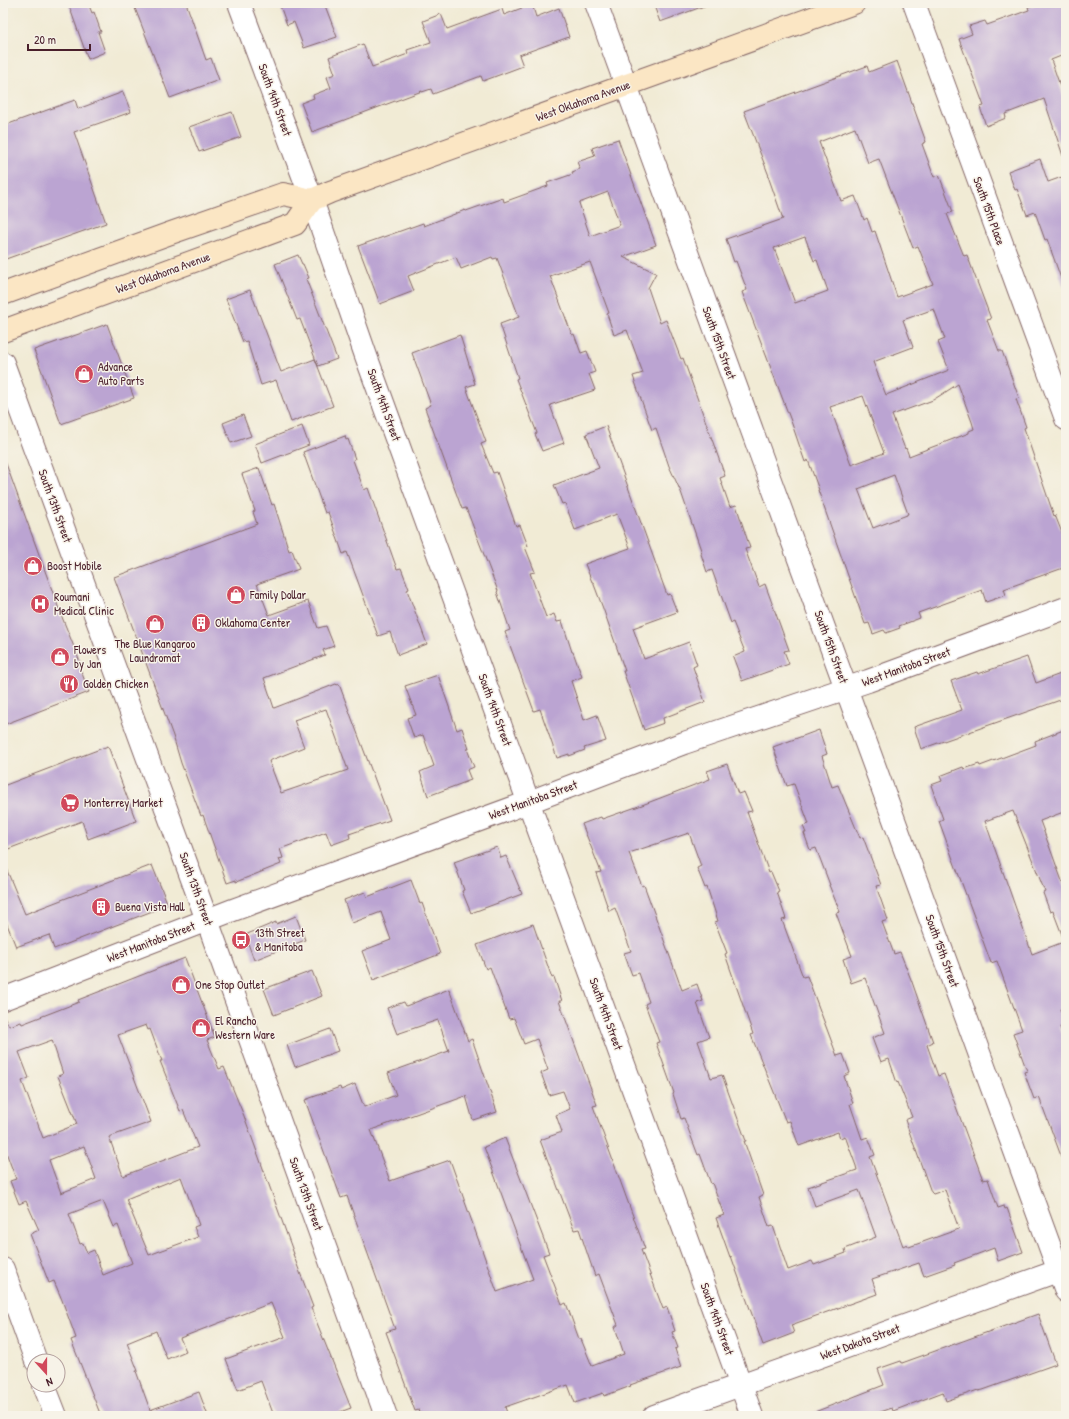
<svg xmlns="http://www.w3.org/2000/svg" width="1069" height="1419" font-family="'Patrick Hand',sans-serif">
	<rect width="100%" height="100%" fill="#f7f3e8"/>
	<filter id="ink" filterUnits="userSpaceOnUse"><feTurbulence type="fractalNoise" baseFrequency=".025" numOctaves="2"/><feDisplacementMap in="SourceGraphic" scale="8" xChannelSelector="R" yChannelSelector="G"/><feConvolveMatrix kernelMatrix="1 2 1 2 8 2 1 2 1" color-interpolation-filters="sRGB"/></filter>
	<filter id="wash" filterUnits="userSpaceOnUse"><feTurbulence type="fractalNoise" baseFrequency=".012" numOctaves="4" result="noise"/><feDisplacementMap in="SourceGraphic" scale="16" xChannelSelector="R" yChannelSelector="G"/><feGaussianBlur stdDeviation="0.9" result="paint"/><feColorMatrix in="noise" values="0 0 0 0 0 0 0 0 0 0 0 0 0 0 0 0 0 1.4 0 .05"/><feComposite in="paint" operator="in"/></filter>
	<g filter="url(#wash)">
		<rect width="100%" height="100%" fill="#f1ebd5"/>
		<g id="blocks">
			<path fill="#bba4d2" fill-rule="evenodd" d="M68 3H88L92 13 94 12 101 32H98L105 52 88 59Z
				M133 3H186L206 60 211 58 219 80 170 98Z
				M279 3H324L337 37 304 48 294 22 287 25Z
				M653 3H707V5L660 22Z
				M1039 3H1066V54L1051 60 1066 103V155L1063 156 1044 99 1005 114 1006 118 986 126 980 107 984 106 959 39 972 34 969 26 985 21 987 25 1029 10 1028 7Z
				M532 4 536 17 559 8 569 37 519 55 523 66 483 81 481 76 433 94 431 89 422 92V91L312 132 301 103 314 98 313 95 331 88 327 77 335 74 329 57 363 44 372 67 408 54 407 50 431 42 423 21 441 14 447 29 502 9 504 15Z
				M897 61 926 142 922 144 934 177 939 175 953 212 947 214 964 256 967 255 991 319 987 320 999 351H1002L1019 398 1016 399 1026 427 1024 428 1054 516 1055 515 1066 543V567L1004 589 1006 595 986 602 982 590 918 613 920 618 899 626 900 628 886 633 884 630 873 634 869 623 865 624 818 490H819L808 460 805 462 791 421 742 292 747 290 736 261 734 262 726 239 783 219 768 176H769L744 111 867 66 869 72ZM855 128 868 163 879 159 913 248 918 246 933 284 897 297 875 231 872 232 867 218 864 220 855 196 841 201 819 142ZM805 237 814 261 817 260 828 291 795 303 774 248ZM934 309 945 339 938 342 949 370 886 395 873 362 913 347 903 320ZM958 384 972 422 974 429 969 431V433L909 456 906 448 905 449 892 415 933 400ZM863 396 884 453 851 465 830 407ZM894 475 908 514H907V515L873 528 858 489Z
				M123 92 131 112 74 132 106 223 3 260V126L75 100 78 109Z
				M232 112 241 137 199 152 189 127Z
				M618 139 656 245 623 257 656 273 648 288 660 323 666 320 681 359 683 358 725 476 720 478 730 507 736 505 750 548 745 549 759 587 765 584 789 650 784 651 789 664 742 681 733 657 745 652 733 622 731 623 712 570 707 572 701 554 702 553 681 492 669 466 656 428 652 430 649 422 633 376 643 373 627 330 614 335 607 314 609 313 590 262 550 276 572 335 574 334 581 353 587 351 595 372 589 374 595 390 550 405 564 443 542 451 535 434 537 433 516 379 518 378 500 324 519 317 497 258 493 259 492 257 461 269 456 257 408 276 414 291 380 304 358 246 423 223 424 226 465 210 466 211 503 198 504 202 548 186 547 183 573 174 572 172 580 169 577 162 595 156 592 148ZM608 192 620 225 590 236 579 203Z
				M1040 159 1048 182 1062 177 1066 187V287H1064L1047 239 1045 240 1035 212 1027 215 1017 189 1015 190 1008 171Z
				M298 255 302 264H303L309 278 306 279 337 359 318 366 300 319 297 320 275 264Z
				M250 290 281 372 315 359 333 406 291 422 276 380 261 385 247 341 243 342 226 299Z
				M107 324 134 398 61 424 34 350Z
				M460 335 475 384 466 387 486 442 481 444 493 473 497 472 516 526 520 525 528 546 525 547 535 572 530 573 546 617 554 614 557 622 562 621 572 652H573L582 677 571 681 584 720 597 715 606 741 584 748 585 750 569 756V754L557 758 540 709 534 711 505 632 510 630 497 592 498 591 466 508 462 509 425 408 431 405 412 353Z
				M243 415 251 436 231 443 223 423Z
				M302 426 309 445 262 463 255 444Z
				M606 426 667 595 670 594 677 612 633 628 644 659 689 642 697 665 693 667 705 702 663 718 664 723 644 730 623 671H625L604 611 593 582H592L585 564 630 548 617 514 575 530 565 503 562 504 554 485 599 468 586 434Z
				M345 436 346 440 348 439 355 459 353 460 364 490 368 488 397 569 401 568 409 589 407 590 427 644 398 655 390 632 378 636 347 552 343 554 328 512 325 513 303 452Z
				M5 461 60 612 80 662 78 663 89 692 3 725V462Z
				M259 468 272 505 274 504 289 551 292 550 299 569 257 584 269 615 308 601 318 628 326 626 334 646 323 650 325 655 264 678 274 708 336 684 337 685 339 684 390 820 349 834 350 838 331 845 326 832 280 849 283 858 279 859 281 864 236 882V880L227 883 203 815 201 816 181 763 173 736 114 577 257 524 253 512 255 511 242 474ZM326 709 348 770 281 793 269 761 304 747 294 720Z
				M1027 657 1036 683 1066 672V698L921 749 914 727 962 710 951 681 977 672 978 674Z
				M438 675 457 730 462 728 469 749H467L474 767 467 770 471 780 428 796 420 772 434 766 423 735 414 738 407 718 416 715 405 686Z
				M1066 729V811L1040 821 1066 892V940H1064L1053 911 1050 912 1043 893 1045 892 1013 811 985 821 1032 954 1066 941V1008L1060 1009 1066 1025 1060 1027 1066 1044V1164H1064L1039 1097 1034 1099 1024 1072 1027 1071 1013 1033 1022 1030 997 961 991 963 939 821 943 819 931 785 942 781 940 776 963 767 964 769 979 764 980 766 1036 745 1035 741Z
				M819 730 827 754 822 756 832 787 838 785 860 838 863 837 881 885 876 886 888 920 882 922 894 954 900 952 912 982 933 1042 927 1045 938 1076 944 1074 983 1180 988 1179 998 1208 1004 1206 1005 1209 1007 1208 1023 1252 998 1261 994 1248 954 1263 955 1265 924 1276 919 1263 872 1279 877 1294 791 1325 794 1333 763 1345 731 1256 730 1257 716 1218 724 1215 712 1183 711 1184 700 1154 698 1155 684 1118 681 1119 673 1094 674 1093 656 1043 659 1042 645 1004 649 1002 639 973 632 975 624 953 631 951 615 908 609 911 596 873 601 872 582 824 601 817 602 819 642 805 710 779 707 771 727 764 738 794 744 792 752 811 747 812 769 873 771 872 779 891 777 892 786 919 782 920 803 977 807 976 837 1056 843 1054 850 1073 844 1076 853 1103 850 1104 862 1139 868 1137 875 1155 870 1157 903 1246 907 1244 909 1247 959 1229 945 1190 933 1194 931 1192 905 1120 912 1117 898 1082 897 1083 889 1059 881 1062 872 1038 885 1033 865 978 851 983 843 959 852 956 836 913 840 912 829 885H830L816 848 810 850 804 833H806L803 826 809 824 794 784 787 786 773 747ZM689 833 701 866 697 868 705 888 707 887 718 921 715 922 727 953 725 954 753 1034 751 1035 786 1122 790 1121 799 1146 838 1132 840 1138 845 1136 856 1166 857 1170 808 1187 815 1206 859 1190 876 1237 845 1249 846 1253 814 1265 812 1261 788 1270 773 1226 769 1227 759 1197 763 1195 744 1141H746L722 1075 711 1078 698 1041 709 1037 697 1003 703 1001 697 984 682 990 644 885 642 886 629 853Z
				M108 746 136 821 88 839 82 821 3 851V786Z
				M497 847 501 858 506 856 522 894 471 913 462 891 464 890 454 862Z
				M3 861 25 914 152 865 168 905 54 949 49 935 16 947 3 914Z
				M411 880 420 904 422 903 440 954 373 980 362 951 391 940 381 912 352 923 344 900 365 892 367 897Z
				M296 916 305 940 254 960 245 935 276 922V924Z
				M533 924 552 978 554 977 562 1001H559L597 1105 593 1106 645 1249 641 1250 663 1309 667 1307 675 1331 672 1332 678 1348 675 1349 681 1367 630 1385 631 1386 604 1396 603 1393 575 1403 568 1385 505 1407 508 1416H421L419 1410 415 1411 386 1332 395 1329 347 1196 341 1198 305 1100 340 1087 341 1090 355 1084 364 1107 396 1095 388 1073 449 1051 438 1020 397 1034 387 1008 404 1002 406 1006 449 989 468 1041 472 1039 497 1112 473 1120 466 1096 371 1130 390 1181 450 1160 497 1292 533 1279 484 1147 505 1138 549 1253 543 1255 562 1305 566 1303 579 1339H581L592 1366 624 1354 615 1327 618 1325 599 1274 595 1276 579 1229 574 1230 540 1140 562 1132 556 1115 570 1109 563 1091 549 1095 541 1073 548 1070 537 1039 524 1044 514 1018 509 1019 490 967 486 969 477 945Z
				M185 958 215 1037 207 1040 219 1069 224 1067 244 1116 294 1254H293L313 1307 311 1308 351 1408 329 1416H274L261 1381 238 1390 226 1359 285 1337 271 1303 180 1338 186 1351 167 1359 156 1331 127 1343 138 1371H136L150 1410 199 1392 208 1416H101L71 1340 76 1338 62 1300 54 1281 49 1283 30 1234 39 1230 26 1201 19 1204 10 1181 16 1179 3 1144V1014L9 1026 21 1022 22 1024 79 1002 78 1000ZM146 1025 148 1030 150 1029 162 1061H160L180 1111 183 1110 198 1147 123 1176 109 1137 151 1122 118 1035ZM52 1040 63 1074 58 1076 77 1124 43 1138 22 1081 29 1078 19 1052ZM84 1146 96 1179 61 1193 49 1160ZM181 1177 199 1225 194 1227 198 1237 149 1255 126 1199ZM103 1201 114 1227 118 1225 132 1263 103 1275 94 1250 87 1253 83 1243 80 1244 69 1214Z
				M312 971 322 996 274 1015 264 989Z
				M330 1029 338 1051 295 1067 287 1045Z
				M1038 1314 1056 1364 983 1390 978 1391V1390L946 1401 943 1392 893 1411 892 1408 869 1416H807V1415L884 1385 878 1369 901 1361 902 1363Z"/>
		</g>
	</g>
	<g filter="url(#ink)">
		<use href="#blocks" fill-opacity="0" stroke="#846666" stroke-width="1"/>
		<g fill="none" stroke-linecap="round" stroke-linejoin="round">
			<defs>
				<path id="minor" d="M239 3 312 200 366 356 752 1416
					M596 3 1066 1291
					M914 3 1066 419
					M3 999 233 910 529 802 684 743 868 681 1066 608
					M3 1269 36 1361
					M44 1385 56 1416
					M654 1416 1066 1268"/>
				<path id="tertiary" d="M3 363 207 920 386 1416"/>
				<path id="secondary" d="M3 294 168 234 283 194 312 200
					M3 331 295 224 312 200 330 192 854 3"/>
			</defs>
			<use href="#minor" stroke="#846666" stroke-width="24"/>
			<use href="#tertiary" stroke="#846666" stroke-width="24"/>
			<use href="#secondary" stroke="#846666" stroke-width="24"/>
			<use href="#minor" stroke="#fff" stroke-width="22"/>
			<use href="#tertiary" stroke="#fff" stroke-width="22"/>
			<use href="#secondary" stroke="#fbe6c4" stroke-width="22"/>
		</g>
	</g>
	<defs>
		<symbol id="shop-disc" viewBox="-11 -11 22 22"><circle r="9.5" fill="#d1495b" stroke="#f7f3e8"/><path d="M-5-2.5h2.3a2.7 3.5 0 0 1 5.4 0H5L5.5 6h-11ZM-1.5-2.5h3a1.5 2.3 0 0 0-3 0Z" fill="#fff"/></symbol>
		<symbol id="hospital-disc" viewBox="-11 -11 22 22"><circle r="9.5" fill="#d1495b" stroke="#f7f3e8"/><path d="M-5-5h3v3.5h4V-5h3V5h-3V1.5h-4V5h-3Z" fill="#fff"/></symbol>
		<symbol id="building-disc" viewBox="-11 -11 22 22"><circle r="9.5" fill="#d1495b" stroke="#f7f3e8"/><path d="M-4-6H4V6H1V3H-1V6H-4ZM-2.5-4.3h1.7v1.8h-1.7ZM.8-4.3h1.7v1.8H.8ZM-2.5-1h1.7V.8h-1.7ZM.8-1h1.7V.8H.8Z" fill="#fff"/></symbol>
		<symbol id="restaurant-disc" viewBox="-11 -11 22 22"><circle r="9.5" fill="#d1495b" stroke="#f7f3e8"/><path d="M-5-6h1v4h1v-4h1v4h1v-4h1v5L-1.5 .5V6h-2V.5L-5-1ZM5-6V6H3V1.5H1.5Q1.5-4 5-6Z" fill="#fff"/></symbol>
		<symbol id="supermarket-disc" viewBox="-11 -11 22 22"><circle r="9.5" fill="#d1495b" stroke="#f7f3e8"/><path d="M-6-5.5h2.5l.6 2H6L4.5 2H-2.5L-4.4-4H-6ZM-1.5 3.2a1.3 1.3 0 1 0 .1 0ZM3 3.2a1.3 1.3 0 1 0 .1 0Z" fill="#fff"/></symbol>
		<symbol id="bus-disc" viewBox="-11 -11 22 22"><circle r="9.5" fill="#d1495b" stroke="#f7f3e8"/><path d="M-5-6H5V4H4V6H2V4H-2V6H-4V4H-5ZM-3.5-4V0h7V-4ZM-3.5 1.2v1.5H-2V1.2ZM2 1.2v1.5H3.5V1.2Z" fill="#fff"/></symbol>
	</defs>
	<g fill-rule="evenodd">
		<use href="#shop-disc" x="73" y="363" width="22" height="22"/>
		<use href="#shop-disc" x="22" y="555" width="22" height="22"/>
		<use href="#shop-disc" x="225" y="584" width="22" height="22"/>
		<use href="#hospital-disc" x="29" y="593" width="22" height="22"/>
		<use href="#building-disc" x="190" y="612" width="22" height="22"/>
		<use href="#shop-disc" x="144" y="613" width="22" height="22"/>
		<use href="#shop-disc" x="49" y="646" width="22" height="22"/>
		<use href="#restaurant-disc" x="58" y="673" width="22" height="22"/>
		<use href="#supermarket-disc" x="59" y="792" width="22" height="22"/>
		<use href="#building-disc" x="90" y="896" width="22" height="22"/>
		<use href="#bus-disc" x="230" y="929" width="22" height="22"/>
		<use href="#shop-disc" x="170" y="974" width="22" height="22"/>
		<use href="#shop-disc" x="190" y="1017" width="22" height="22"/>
	</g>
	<g text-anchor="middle" stroke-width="3" stroke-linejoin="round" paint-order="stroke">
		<g font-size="12" fill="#4a1f2b" stroke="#f7f3e8">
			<text transform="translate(275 100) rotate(70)" y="4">South 14th Street</text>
			<text transform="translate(583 101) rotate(-20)" y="4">West Oklahoma Avenue</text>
			<text transform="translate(989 211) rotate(70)" y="4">South 15th Place</text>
			<text transform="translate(163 273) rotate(-20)" y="4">West Oklahoma Avenue</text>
			<text transform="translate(719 343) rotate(70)" y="4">South 15th Street</text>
			<text transform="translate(384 405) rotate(70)" y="4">South 14th Street</text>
			<text transform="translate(55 506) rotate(70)" y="4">South 13th Street</text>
			<text transform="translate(831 647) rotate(70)" y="4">South 15th Street</text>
			<text transform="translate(906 667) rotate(-20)" y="4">West Manitoba Street</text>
			<text transform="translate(495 710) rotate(70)" y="4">South 14th Street</text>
			<text transform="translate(533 800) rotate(-20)" y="4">West Manitoba Street</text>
			<text transform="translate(196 889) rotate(70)" y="4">South 13th Street</text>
			<text transform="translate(151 942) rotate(-21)" y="4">West Manitoba Street</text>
			<text transform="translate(942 951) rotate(70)" y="4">South 15th Street</text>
			<text transform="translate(606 1014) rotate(70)" y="4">South 14th Street</text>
			<text transform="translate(306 1194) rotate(70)" y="4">South 13th Street</text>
			<text transform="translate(717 1319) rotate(70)" y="4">South 14th Street</text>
			<text transform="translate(860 1342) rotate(-20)" y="4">West Dakota Street</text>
		</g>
		<g font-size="12" fill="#4a1f2b" stroke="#f7f3e8" text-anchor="start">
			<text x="98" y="371">Advance<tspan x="98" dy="14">Auto Parts</tspan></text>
			<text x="47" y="570">Boost Mobile</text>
			<text x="250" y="599">Family Dollar</text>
			<text x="54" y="601">Roumani<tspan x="54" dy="14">Medical Clinic</tspan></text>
			<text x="215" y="627">Oklahoma Center</text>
			<text x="155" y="648" text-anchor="middle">The Blue Kangaroo<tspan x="155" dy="14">Laundromat</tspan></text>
			<text x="74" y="654">Flowers<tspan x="74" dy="14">by Jan</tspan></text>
			<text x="83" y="688">Golden Chicken</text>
			<text x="84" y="807">Monterrey Market</text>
			<text x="115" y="911">Buena Vista Hall</text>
			<text x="255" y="937">13th Street<tspan x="255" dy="14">&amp; Manitoba</tspan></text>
			<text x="195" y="989">One Stop Outlet</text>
			<text x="215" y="1025">El Rancho<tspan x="215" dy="14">Western Ware</tspan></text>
		</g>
	</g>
	<rect width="1069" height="1419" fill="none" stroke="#f7f3e8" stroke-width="16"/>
	<g transform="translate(46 1373) rotate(159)"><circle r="19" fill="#f7f3e8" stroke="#b29e9c"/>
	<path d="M0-3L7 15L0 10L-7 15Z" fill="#d1495b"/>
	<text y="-6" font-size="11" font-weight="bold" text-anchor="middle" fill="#4a1f2b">N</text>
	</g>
	<path d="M28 44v6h62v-6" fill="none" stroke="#4a1f2b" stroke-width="2"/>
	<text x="34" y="44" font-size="12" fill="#4a1f2b" stroke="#f7f3e8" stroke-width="3" paint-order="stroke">20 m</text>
</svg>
